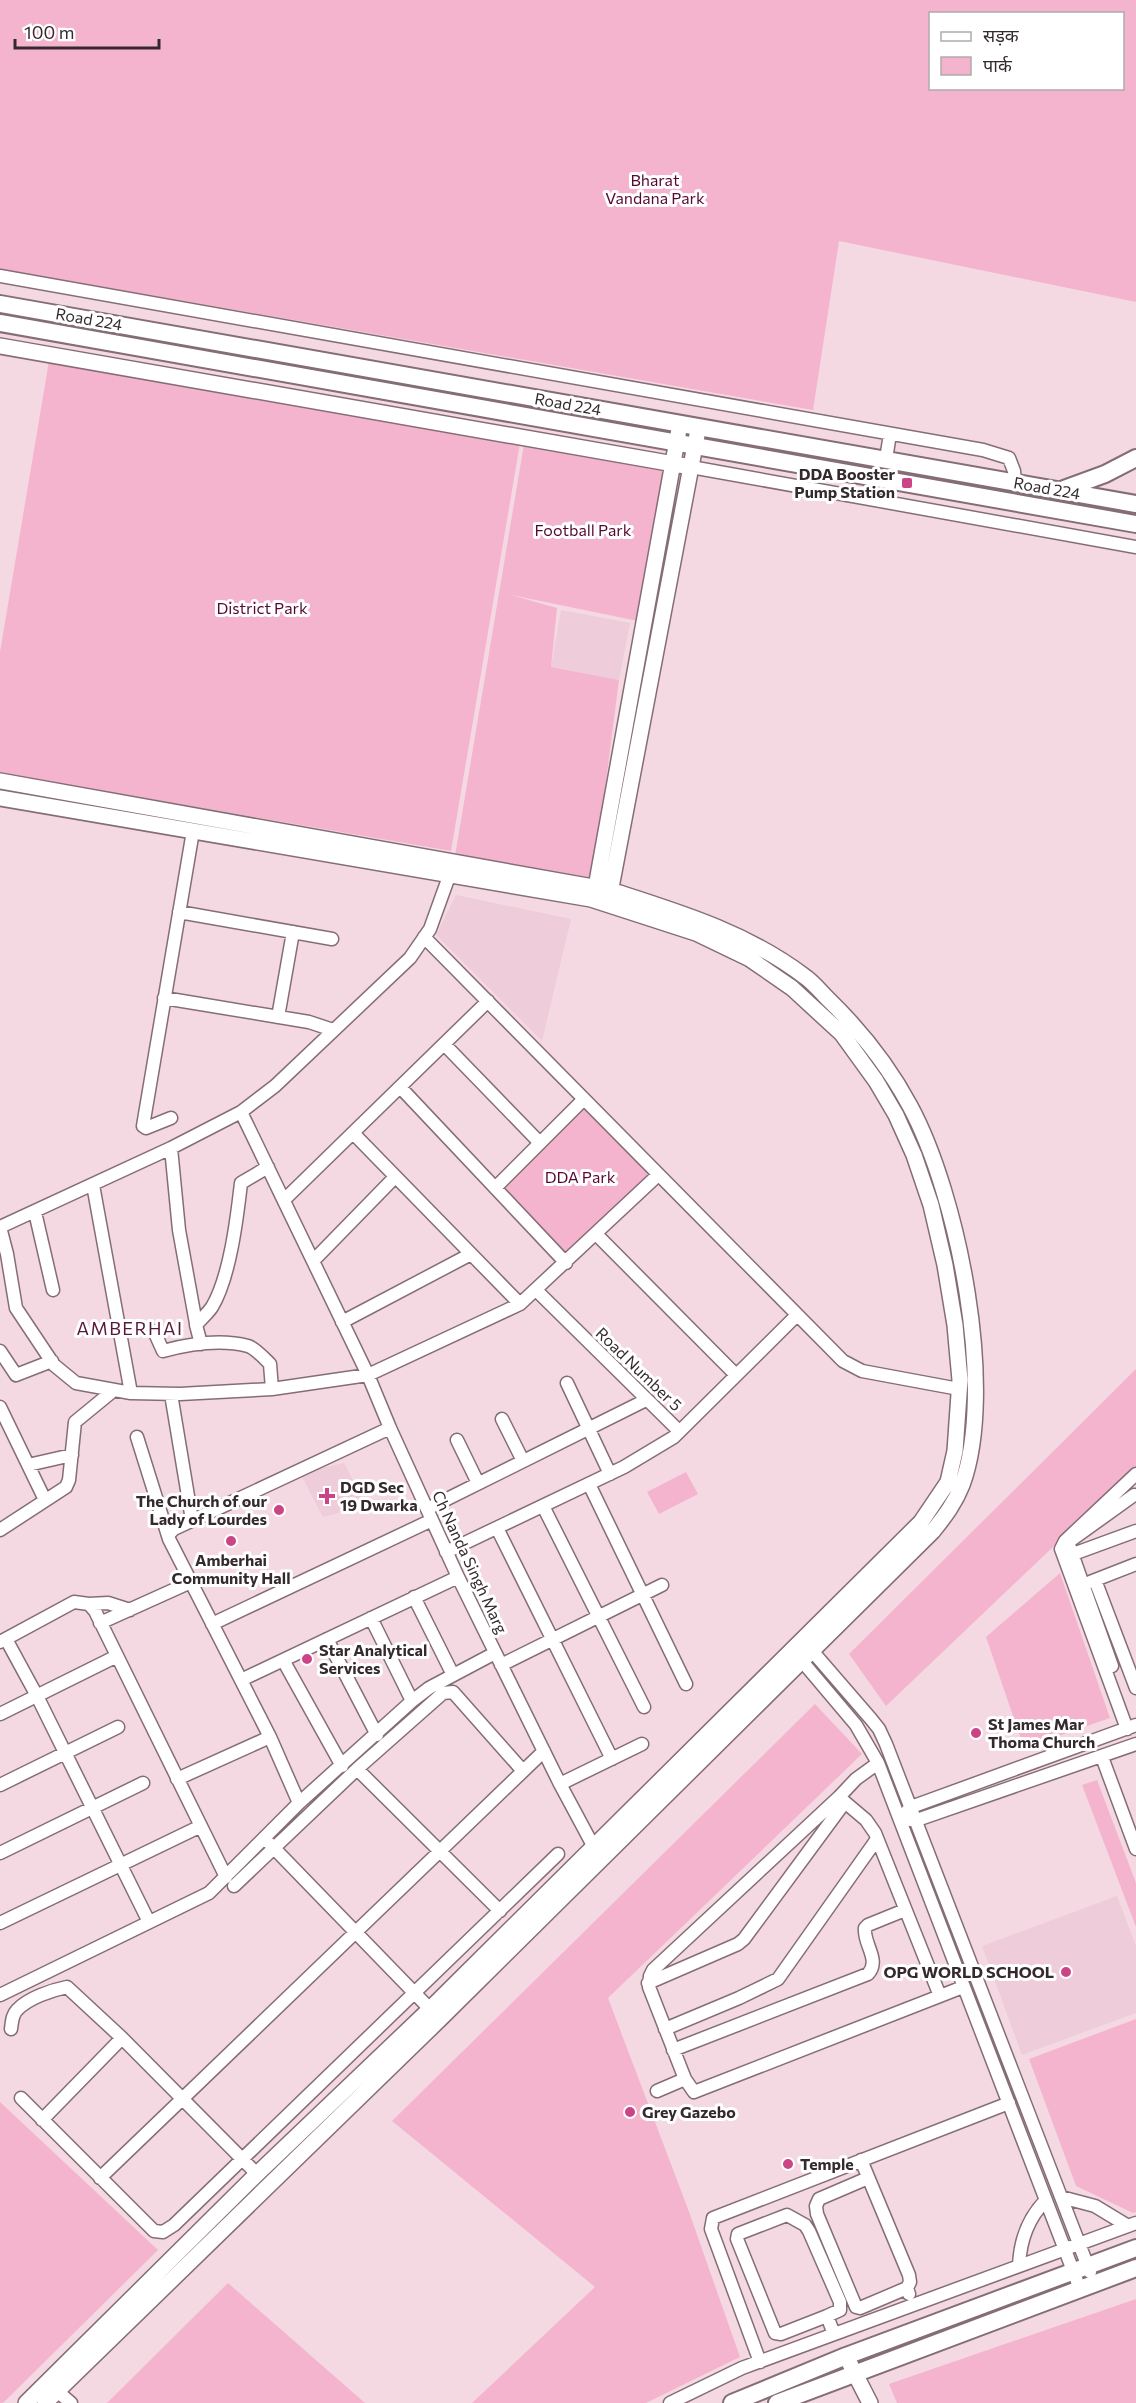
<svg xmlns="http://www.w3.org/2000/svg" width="1136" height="2403" font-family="Commissioner,'Noto Sans Devanagari',sans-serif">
	<rect width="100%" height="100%" fill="#f4d9e3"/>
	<path fill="#eeccd9" d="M561 610 630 623 619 680 551 667Z
		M456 895 571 919 542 1041 436 935Z
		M344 1463 366 1506 323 1517 300 1473Z
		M1117 1896 1136 1946V2013L1022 2055 982 1946Z"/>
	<path fill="#f5b4cd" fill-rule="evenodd" d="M0 0H1136V302L839 241 813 410 0 269ZM930 14H1122V88H930Z
		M49 361 520 443 451 851 0 773V652Z
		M524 444 669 469 638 621 511 595 557 608 551 667 619 680 593 882 455 856Z
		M579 1104 655 1176 567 1262 499 1189Z
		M1136 1369V1468L886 1706 849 1654Z
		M686 1472 698 1494 659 1514 647 1492Z
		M1060 1573 1110 1718 1024 1748 986 1637Z
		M815 1704 862 1754 608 1998 688 2209 740 2357 646 2403H472L595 2287 392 2121Z
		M1097 1780 1136 1883V1927L1082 1785Z
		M1136 2019V2212L1133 2213 1076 2186 1029 2059Z
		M0 2102 158 2250 3 2403H0Z
		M228 2283 365 2403H107Z
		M1136 2299V2403H897L889 2384Z"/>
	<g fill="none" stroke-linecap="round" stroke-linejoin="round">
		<defs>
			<path id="minor" d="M0 276 983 450 1009 458 1014 471 1015 482
				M886 459 890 434
				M691 467 1136 547
				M452 868 430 929 410 958 275 1086 241 1112 171 1148 0 1227 7 1254 16 1308 54 1365 76 1383 131 1393 180 1394 272 1389 368 1375 520 1304 658 1175
				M179 912 332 939
				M424 937 843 1361 862 1371 959 1389
				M164 998 309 1022 333 1030
				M278 1017 293 932
				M444 1044 540 1143
				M400 1087 566 1263
				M241 1112 368 1375 390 1428 458 1577 560 1784 597 1853
				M171 1118 146 1128 143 1126 193 831
				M353 1133 520 1304
				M171 1148 179 1230 197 1329
				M93 1185 131 1393
				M495 1188 584 1099
				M284 1200 488 1001
				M35 1212 53 1290
				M596 1234 736 1375
				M313 1261 395 1177
				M537 1291 679 1431
				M342 1322 471 1254
				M154 1331 163 1351C189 1344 221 1339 248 1346 255 1348 264 1358 270 1364L272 1389
				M201 1344 196 1325C201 1319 208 1313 212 1307 230 1277 237 1218 241 1183L268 1167
				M0 1351 16 1375 52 1361
				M567 1383 610 1474
				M171 1394 192 1520
				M0 1407 45 1500
				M502 1419 523 1461
				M137 1437 169 1539 270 1737 299 1803
				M457 1440 478 1483
				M28 1465 72 1455
				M589 1484 686 1684
				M543 1506 644 1707
				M427 1509 646 1400
				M497 1528 612 1759
				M0 1530 66 1487 69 1480 75 1422 114 1390
				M169 1539V1534L174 1529 390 1428
				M446 1552 624 1467 674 1437 796 1316
				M1065 1557 1136 1531
				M1095 1580 1136 1688
				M1090 1582 1136 1564
				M414 1597 453 1675
				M89 1604 108 1603 130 1610
				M371 1618 412 1701
				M100 1623 191 1582
				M212 1624 432 1520
				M6 1639 37 1696 149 1922
				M327 1639 377 1735
				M0 1642 74 1602 89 1604 95 1611 226 1877
				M807 1645 871 1719 879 1729 886 1744 1090 2272
				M796 1654 856 1725 878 1763 1080 2289
				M283 1660 342 1766
				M501 1665 662 1585
				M1112 1666 1069 1545 1070 1541 1134 1495
				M241 1680 458 1577
				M0 1714 117 1656
				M1127 1729 1061 1549 1065 1541 1136 1474
				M1102 1757 1136 1849
				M878 1763 856 1779 839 1797 653 1970 650 1976 649 1987 685 2079 694 2092 963 1987
				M357 1769 500 1911
				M177 1779 270 1737
				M560 1784 642 1744
				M0 1785 118 1727
				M840 1798 866 1820 875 1833 940 1996
				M907 1811 911 1807 1136 1725
				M910 1820H917L1136 1744
				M270 1844 430 2009
				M0 1853 143 1783
				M234 1886 357 1769 443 1693 453 1692 523 1771
				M0 1923 201 1826
				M648 1983 738 1944 744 1939 845 1802
				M0 1995 209 1893 299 1803 412 1701 429 1688 495 1653
				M11 2029C12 2022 12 2015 17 2010 28 1998 52 1990 67 1987L122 2038 257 2174
				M665 2029 739 1998 778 1979 877 1839
				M673 2050 868 1974C881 1960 863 1944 865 1928L868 1925 905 1910
				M657 2091 685 2079
				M21 2098 154 2231 163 2232 174 2225 558 1854
				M42 2120 122 2038
				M861 2160 909 2275 910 2282 907 2288 909 2294
				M100 2178 544 1751
				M868 2178 819 2199 816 2206 817 2214 856 2307 860 2308 907 2288
				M1061 2197 1095 2206 1128 2226
				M1019 2266C1020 2241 1028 2218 1046 2200
				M827 2316 781 2334 775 2333 737 2239 738 2234 787 2215 805 2225 809 2231 840 2302V2310L827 2316 834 2334
				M760 2362 711 2229 713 2218 1009 2103
				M57 2391 71 2403
				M670 2403 742 2368 1136 2223"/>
			<path id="tertiary" d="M0 346 691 467
				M0 781 610 890C678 912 746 932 804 976 813 982 820 991 827 998 860 1030 888 1065 910 1106 958 1195 997 1389 962 1485 955 1503 945 1516 933 1531L440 2019 45 2403
				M0 798 591 899 696 933 750 959 792 988 842 1034 876 1081 896 1115 914 1155 931 1205 945 1265 955 1325 960 1380 955 1451 948 1482 921 1522 430 2009 257 2174 26 2403
				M592 896 596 887 680 424
				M609 898 697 435
				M846 2356 870 2403"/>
			<path id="secondary" d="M0 304 1136 504
				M0 323 1136 524
				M1064 489 1105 474 1136 458
				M732 2403 846 2356 1136 2248
				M777 2403 1136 2268"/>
		</defs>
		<use href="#minor" stroke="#856d76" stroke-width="15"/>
		<use href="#tertiary" stroke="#856d76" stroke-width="18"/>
		<use href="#secondary" stroke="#856d76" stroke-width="20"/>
		<use href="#minor" stroke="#fff" stroke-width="12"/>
		<use href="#tertiary" stroke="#fff" stroke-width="15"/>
		<use href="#secondary" stroke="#fff" stroke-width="16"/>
	</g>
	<g fill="#cb4586" stroke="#fff" stroke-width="2">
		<rect x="901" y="477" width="12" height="12" rx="3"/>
		<path d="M324 1487h6v6h6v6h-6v6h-6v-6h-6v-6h6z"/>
		<circle cx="279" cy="1510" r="6"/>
		<circle cx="231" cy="1541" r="6"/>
		<circle cx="307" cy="1659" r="6"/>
		<circle cx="976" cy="1733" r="6"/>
		<circle cx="1066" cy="1972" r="6"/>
		<circle cx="630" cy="2112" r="6"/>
		<circle cx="788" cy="2164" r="6"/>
	</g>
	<g text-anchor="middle" stroke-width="6" stroke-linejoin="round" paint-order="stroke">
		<g font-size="16" fill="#550932" stroke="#fff">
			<text x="655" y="186">Bharat<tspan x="655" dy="18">Vandana Park</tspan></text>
			<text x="583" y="536">Football Park</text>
			<text x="262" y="614">District Park</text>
			<text x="580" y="1183">DDA Park</text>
		</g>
		<g font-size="16" fill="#342a2e" stroke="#fff">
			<text transform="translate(89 319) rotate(10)" y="6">Road 224</text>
			<text transform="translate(568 404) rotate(10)" y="6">Road 224</text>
			<text transform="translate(1047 488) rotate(10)" y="6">Road 224</text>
			<text transform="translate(639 1369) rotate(44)" y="6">Road Number 5</text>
			<text transform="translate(470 1562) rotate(65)" y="6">Ch Nanda Singh Marg</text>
		</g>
		<g font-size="16" font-weight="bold" fill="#342a2e" stroke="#fff" text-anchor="start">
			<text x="895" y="480" text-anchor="end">DDA Booster<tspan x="895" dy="18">Pump Station</tspan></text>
			<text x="340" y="1493">DGD Sec<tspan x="340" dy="18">19 Dwarka</tspan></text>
			<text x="267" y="1507" text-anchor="end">The Church of our<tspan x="267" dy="18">Lady of Lourdes</tspan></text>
			<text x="231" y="1566" text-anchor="middle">Amberhai<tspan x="231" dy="18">Community Hall</tspan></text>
			<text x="319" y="1656">Star Analytical<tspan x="319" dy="18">Services</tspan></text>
			<text x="988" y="1730">St James Mar<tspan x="988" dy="18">Thoma Church</tspan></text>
			<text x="1054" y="1978" text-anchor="end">OPG WORLD SCHOOL</text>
			<text x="642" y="2118">Grey Gazebo</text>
			<text x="800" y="2170">Temple</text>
		</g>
		<g font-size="18" letter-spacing="1.5" fill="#581838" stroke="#fff">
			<text x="130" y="1335">AMBERHAI</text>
		</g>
	</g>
	<rect x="929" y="12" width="195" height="78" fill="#ffffff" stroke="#aeaaab" stroke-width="1.5"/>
	<rect x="941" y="32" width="30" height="9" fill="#ffffff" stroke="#aeaaab" stroke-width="1.5"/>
	<text x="983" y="42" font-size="18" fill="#342a2e">सड़क</text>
	<rect x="941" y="57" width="30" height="18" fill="#f5b4cd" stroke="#aeaaab" stroke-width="1.5"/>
	<text x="983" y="72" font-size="18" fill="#342a2e">पार्क</text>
	<path d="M15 39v9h144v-9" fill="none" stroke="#342a2e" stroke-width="3"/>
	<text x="24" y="39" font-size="18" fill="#342a2e" stroke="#ffffff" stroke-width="4.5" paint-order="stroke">100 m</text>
</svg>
